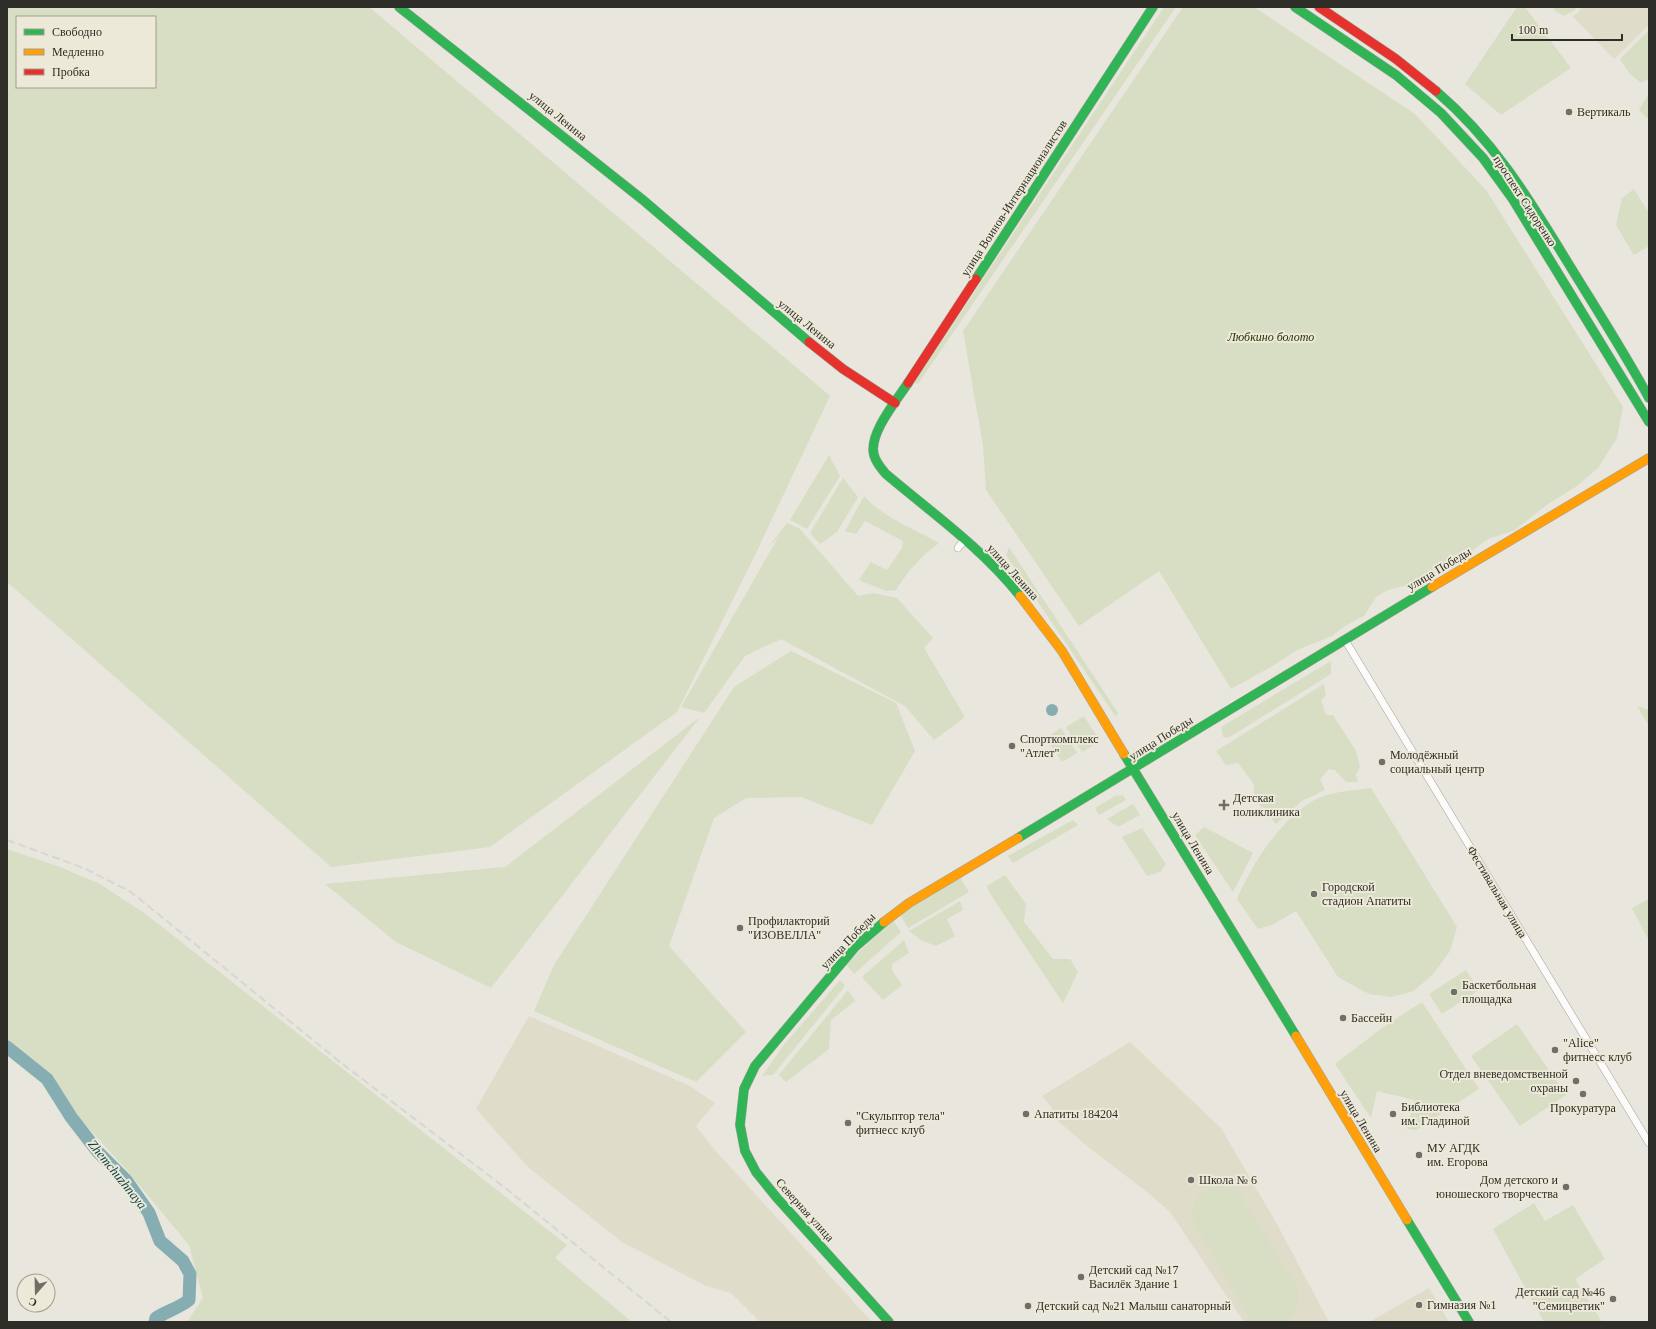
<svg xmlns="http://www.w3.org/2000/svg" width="1656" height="1329" font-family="Georgia,serif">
	<rect width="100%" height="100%" fill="#e8e6dd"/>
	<path fill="#e0dcca" d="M1583 7H1649V25L1614 59 1573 17Z
		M529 1016 690 1086 715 1103 696 1126 714 1149 872 1322H760L731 1293 706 1286 622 1242 528 1167 476 1109Z
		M1130 1042 1221 1128 1278 1226 1329 1322H1244L1170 1212 1147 1192 1087 1146 1058 1121 1052 1108 1042 1096Z
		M1429 1288 1449 1322H1369Z"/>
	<path fill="#d8dec3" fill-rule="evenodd" d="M7 7H369L830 396 755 555 677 712 490 847 331 867 7 582ZM17 17H155V87H17Z
		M1164 7H1176L918 384 914 383Z
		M1183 7H1254L1415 114 1486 190 1623 407 1617 438 1598 468 1577 486 1548 504 1515 530 1488 539 1458 561 1420 582 1388 590 1376 597 1364 616 1345 626 1332 636 1297 650 1276 664 1231 689 1159 571 1079 626 986 490 983 445 963 331Z
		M1517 7H1525L1571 68 1501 115 1465 84Z
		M1553 7H1576L1575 10 1564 16 1554 10Z
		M1649 30V79L1641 83 1629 73 1620 59Z
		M1649 93V120L1639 110Z
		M1634 189 1649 213V246L1634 255 1616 225 1622 198Z
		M829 455 840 476 807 529 790 520Z
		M843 478 858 497 837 532 820 544 810 533Z
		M864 496C884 518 914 529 939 543 920 557 908 571 896 590L886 591 859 580 871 562 887 570 902 548 903 541 865 521 856 534 845 531Z
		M787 523 800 529 858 596 873 593 897 598 933 638 924 648 962 712 964 718 934 740 905 706 781 639 745 656 704 713 681 707 779 536 766 550Z
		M1009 547 1118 713 1116 717 1006 555Z
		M791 651 896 703 915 751 872 825 801 797 746 798 714 818 669 946 746 1032 696 1082 534 1011 554 965 734 687Z
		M1331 661V674L1228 738 1223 737 1221 727Z
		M1324 684 1326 696 1321 700 1326 715H1333L1356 751 1360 767 1356 775 1358 782H1346L1335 770 1329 769 1320 779 1325 790 1302 801 1276 824 1254 798V784L1238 763 1226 765 1216 751Z
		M1637 706 1649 710V726Z
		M1084 716 1100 741 1082 752 1066 727Z
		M700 717 491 988 396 942 325 884 505 867Z
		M1061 728 1077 753 1062 762 1046 738Z
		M1371 788 1457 927 1450 951 1434 973 1414 991 1391 997 1369 994 1338 977 1296 911 1272 925 1258 929 1237 899C1252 864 1279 822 1311 802 1329 791 1351 791 1371 788Z
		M1123 795 1126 800 1099 815 1095 808 1115 796Z
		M1133 804 1140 815 1118 827 1107 819Z
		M1073 820 1078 825 1013 863 1008 856Z
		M1204 827 1253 853 1233 892 1195 835Z
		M1142 828 1166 864 1160 872 1147 876 1122 837Z
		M7 849 60 867 100 884 147 915 567 1245 555 1258 632 1322H187L203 1298 189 1245 125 1168 7 1039Z
		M1005 875 1026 904 1024 922 1053 959H1070L1078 972 1063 1003 989 892 987 886Z
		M960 877 969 892 908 928 900 914Z
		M1649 899V941L1632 908Z
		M960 901 963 910 947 919 955 936 936 946 921 940 909 931Z
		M893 920 901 932 854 974 846 964Z
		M904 940 909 953 892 964V970L902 985 883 1000 862 977Z
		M1466 970 1479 990 1442 1014 1429 994Z
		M840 980 845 986 773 1075 762 1076 783 1046Z
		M848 990 855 1001 831 1020 829 1049 786 1082 779 1075Z
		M1422 1002 1479 1089 1416 1130 1407 1129 1414 1100 1377 1091 1371 1118 1335 1064 1382 1028Z
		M1517 1024 1566 1095 1520 1126 1471 1056Z
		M1214 1186 1228 1187 1240 1194 1296 1285C1301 1299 1299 1313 1286 1322H1256L1250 1318 1194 1224C1189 1206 1197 1192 1214 1186Z
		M1534 1203 1545 1221 1573 1205 1605 1259 1575 1279 1602 1322H1544L1493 1229Z"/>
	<path fill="#86adb2" d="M1046 710a6 6 0 1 1 12 0a6 6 0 1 1-12 0Z"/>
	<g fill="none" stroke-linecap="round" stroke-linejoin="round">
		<path stroke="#86adb2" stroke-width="13" d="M7 1047 47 1079 71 1117 98 1152 126 1180 149 1213 160 1241 183 1261 190 1274 189 1300C179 1308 167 1311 156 1318L155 1322"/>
		<defs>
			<path id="street" d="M958 548 965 539
				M1345 640 1649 1143"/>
			<path id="fast" d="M399 7 643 200 809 342
				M1295 7 1396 75 1441 113 1483 158 1512 198 1649 422
				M1436 91C1493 140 1526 194 1565 258 1593 304 1623 350 1649 398
				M976 279 1153 7
				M908 383C897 400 868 434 874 455 876 463 881 468 886 474 932 513 982 548 1020 596
				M1124 754 1296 1036
				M1018 838 1432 587
				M884 922 855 947 755 1066 744 1089 740 1125 745 1151 756 1172 777 1198 889 1322
				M1407 1220 1469 1322"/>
			<path id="slow" d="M1432 587 1649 458
				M1020 596 1062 651 1124 754
				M884 922 909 903 1018 838
				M1296 1036 1407 1220"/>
			<path id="jam" d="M1319 7 1396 59 1436 91
				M809 342 843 369 895 403
				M908 383 976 279"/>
		</defs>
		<use href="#street" stroke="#a4a39c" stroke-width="8"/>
		<use href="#fast" stroke="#a4a39c" stroke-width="10"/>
		<use href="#slow" stroke="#a4a39c" stroke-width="10"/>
		<use href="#jam" stroke="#a4a39c" stroke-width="10"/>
		<use href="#street" stroke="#fcfbfa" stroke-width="7"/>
		<use href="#fast" stroke="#30b455" stroke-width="9"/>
		<use href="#slow" stroke="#ff9f0a" stroke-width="9"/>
		<use href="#jam" stroke="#e5322d" stroke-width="9"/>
		<path stroke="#d6d6d3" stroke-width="2" stroke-dasharray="8 4" stroke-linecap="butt" d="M7 840 86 869 131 892 340 1062 504 1187 671 1322"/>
	</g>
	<g fill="#6f6e67" stroke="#ede9d8" stroke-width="1.5">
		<circle cx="1569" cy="112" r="4"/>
		<circle cx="1012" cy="746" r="4"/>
		<circle cx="1382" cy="762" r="4"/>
		<path d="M1222 799h4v4h4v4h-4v4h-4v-4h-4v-4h4z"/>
		<circle cx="1314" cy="894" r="4"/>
		<circle cx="740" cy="928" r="4"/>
		<circle cx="1454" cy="992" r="4"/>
		<circle cx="1343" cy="1018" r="4"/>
		<circle cx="1555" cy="1050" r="4"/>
		<circle cx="1576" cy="1081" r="4"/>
		<circle cx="1583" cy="1094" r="4"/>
		<circle cx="1026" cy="1114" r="4"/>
		<circle cx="1393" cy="1114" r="4"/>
		<circle cx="848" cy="1123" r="4"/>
		<circle cx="1419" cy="1155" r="4"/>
		<circle cx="1191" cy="1180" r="4"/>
		<circle cx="1566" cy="1187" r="4"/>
		<circle cx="1081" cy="1277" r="4"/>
		<circle cx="1613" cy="1299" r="4"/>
		<circle cx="1419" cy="1305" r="4"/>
		<circle cx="1028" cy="1306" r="4"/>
	</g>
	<g text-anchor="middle" stroke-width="4" stroke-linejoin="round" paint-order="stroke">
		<g font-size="12" fill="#2e2d27" stroke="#ede9d8" text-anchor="start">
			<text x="1577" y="116">Вертикаль</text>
			<text x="1020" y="743">Спорткомплекс<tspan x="1020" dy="14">"Атлет"</tspan></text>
			<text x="1390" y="759">Молодёжный<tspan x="1390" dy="14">социальный центр</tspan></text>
			<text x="1233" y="802">Детская<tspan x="1233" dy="14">поликлиника</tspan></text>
			<text x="1322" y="891">Городской<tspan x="1322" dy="14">стадион Апатиты</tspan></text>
			<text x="748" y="925">Профилакторий<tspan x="748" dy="14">"ИЗОВЕЛЛА"</tspan></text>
			<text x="1462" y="989">Баскетбольная<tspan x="1462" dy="14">площадка</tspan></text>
			<text x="1351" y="1022">Бассейн</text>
			<text x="1563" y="1047">"Alice"<tspan x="1563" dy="14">фитнесс клуб</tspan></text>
			<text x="1568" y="1078" text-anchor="end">Отдел вневедомственной<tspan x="1568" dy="14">охраны</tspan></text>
			<text x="1401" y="1111">Библиотека<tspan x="1401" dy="14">им. Гладиной</tspan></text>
			<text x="1583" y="1112" text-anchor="middle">Прокуратура</text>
			<text x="1034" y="1118">Апатиты 184204</text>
			<text x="856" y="1120">"Скульптор тела"<tspan x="856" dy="14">фитнесс клуб</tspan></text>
			<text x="1427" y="1152">МУ АГДК<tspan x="1427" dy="14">им. Егорова</tspan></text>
			<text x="1199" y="1184">Школа № 6</text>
			<text x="1558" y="1184" text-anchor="end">Дом детского и<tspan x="1558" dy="14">юношеского творчества</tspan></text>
			<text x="1089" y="1274">Детский сад №17<tspan x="1089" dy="14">Василёк Здание 1</tspan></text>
			<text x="1605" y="1296" text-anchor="end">Детский сад №46<tspan x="1605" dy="14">"Семицветик"</tspan></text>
			<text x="1427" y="1309">Гимназия №1</text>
			<text x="1036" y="1310">Детский сад №21 Малыш санаторный</text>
		</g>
		<g font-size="12" fill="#2e2d27" stroke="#ede9d8">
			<text transform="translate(558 116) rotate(39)" y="4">улица Ленина</text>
			<text transform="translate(1014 198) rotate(-57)" y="4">улица Воинов-Интернационалистов</text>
			<text transform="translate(1525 201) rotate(57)" y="4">проспект Сидоренко</text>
			<text transform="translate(807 324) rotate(39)" y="4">улица Ленина</text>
			<text transform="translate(1439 569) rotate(-31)" y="4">улица Победы</text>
			<text transform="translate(1013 572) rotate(48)" y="4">улица Ленина</text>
			<text transform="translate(1161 738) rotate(-32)" y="4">улица Победы</text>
			<text transform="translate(1193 843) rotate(59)" y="4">улица Ленина</text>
			<text transform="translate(1497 892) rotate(59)" y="4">Фестивальная улица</text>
			<text transform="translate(848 941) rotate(-46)" y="4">улица Победы</text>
			<text transform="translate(1361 1121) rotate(59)" y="4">улица Ленина</text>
			<text transform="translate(805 1210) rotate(48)" y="4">Северная улица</text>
		</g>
		<g font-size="12" font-style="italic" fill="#273300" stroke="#ede9d8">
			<text x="1271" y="341">Любкино болото</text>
		</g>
		<g font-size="13" font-style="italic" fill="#083f48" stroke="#ede9d8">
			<text transform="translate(118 1174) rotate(51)" y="5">Zhemchuzhnaya</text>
		</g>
	</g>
	<rect width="1656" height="1329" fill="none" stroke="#2e2d27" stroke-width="16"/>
	<rect x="16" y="16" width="140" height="72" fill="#ede9d8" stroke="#a19e91"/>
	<rect x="24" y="29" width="20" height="6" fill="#30b455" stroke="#a19e91"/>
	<text x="52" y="36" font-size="12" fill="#2e2d27">Свободно</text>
	<rect x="24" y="49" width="20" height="6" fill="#ff9f0a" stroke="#a19e91"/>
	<text x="52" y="56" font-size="12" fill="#2e2d27">Медленно</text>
	<rect x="24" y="69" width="20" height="6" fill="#e5322d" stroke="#a19e91"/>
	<text x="52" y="76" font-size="12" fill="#2e2d27">Пробка</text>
	<g transform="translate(36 1293) rotate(200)"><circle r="19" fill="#ede9d8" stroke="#a19e91"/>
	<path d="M0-3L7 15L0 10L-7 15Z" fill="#6f6e67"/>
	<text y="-6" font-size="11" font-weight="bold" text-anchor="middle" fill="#2e2d27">С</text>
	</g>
	<path d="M1512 34v6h110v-6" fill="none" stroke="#2e2d27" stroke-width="2"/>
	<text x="1518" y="34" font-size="12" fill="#2e2d27" stroke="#ede9d8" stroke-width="3" paint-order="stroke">100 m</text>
</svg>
